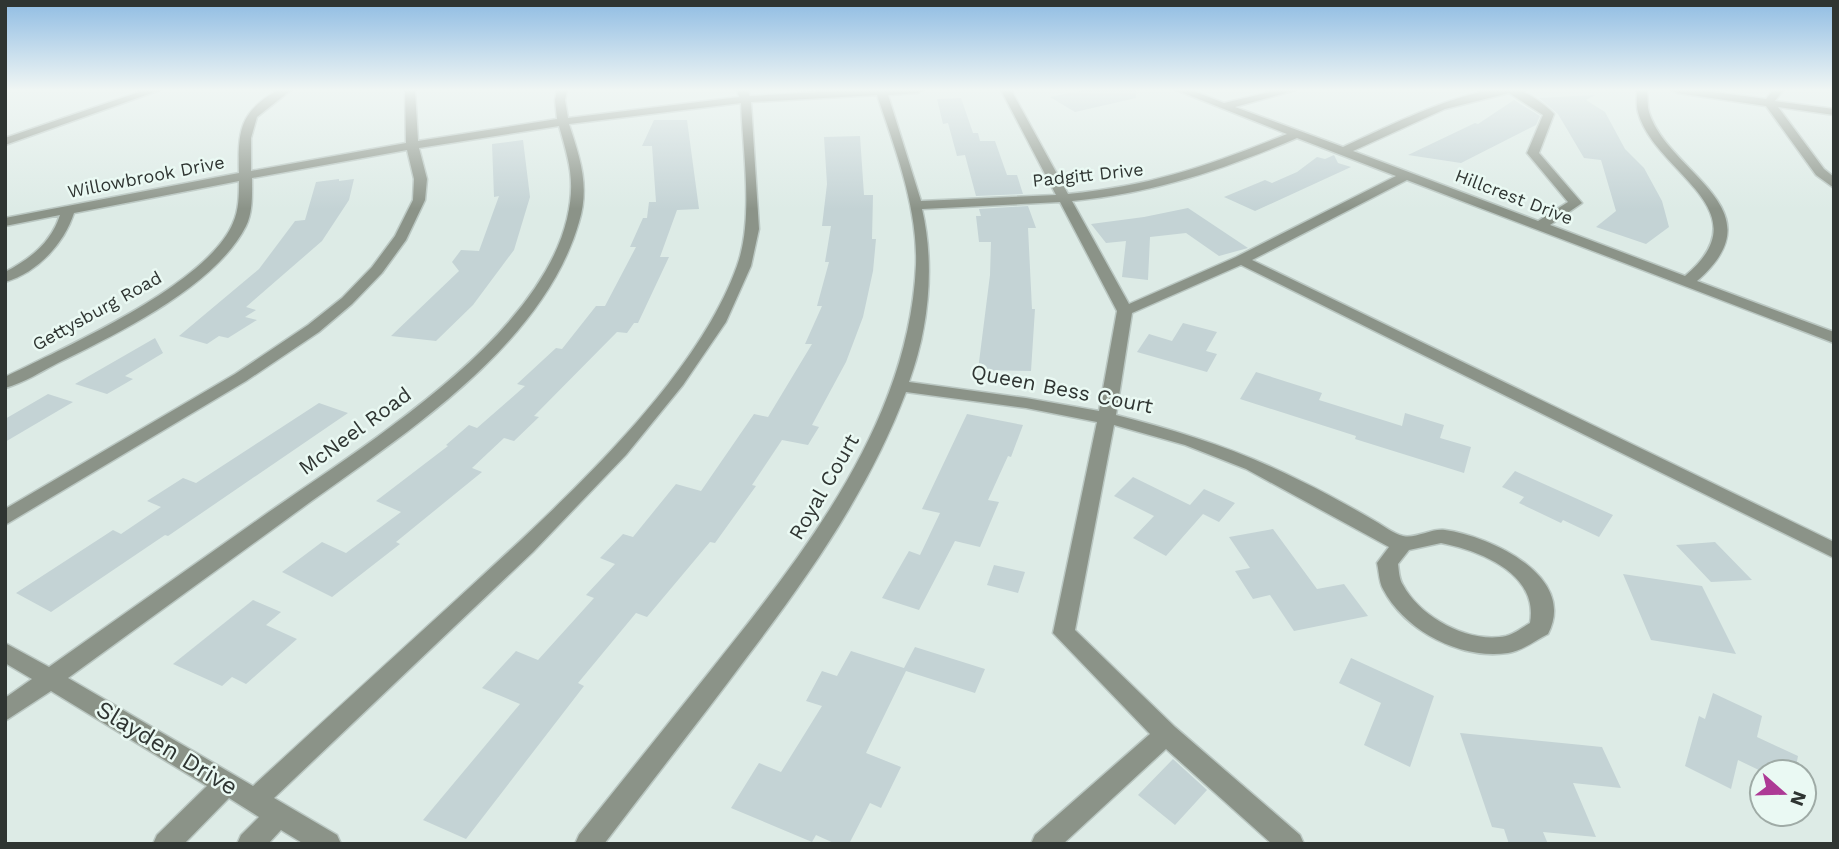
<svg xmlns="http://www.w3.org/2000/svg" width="1839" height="849" font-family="'Work Sans',sans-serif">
	<rect width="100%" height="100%" fill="#ddebe6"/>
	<path fill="#c4d3d5" d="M1083 90H1136V98L1075 112 1050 97Z
		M1595 95 1586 100 1605 112 1625 149 1644 168 1662 201 1669 227 1646 244 1596 227 1616 211 1601 160 1584 158 1558 114 1539 98Z
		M961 98 973 133H978L980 141H995L1007 175H1017L1023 194 976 196 965 155 957 156 948 123 943 124 937 99Z
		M1514 100 1540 116 1536 125 1461 163 1408 155 1475 123 1478 124Z
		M654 120H687L699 209 677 210 660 257H669L638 323H634L627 333 617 332 534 416 539 417 514 441 504 438 472 468 482 472 396 542 400 544 332 597 282 572 322 542 346 553 401 512 376 501 448 446 446 445 469 425 477 428 525 386 517 384 556 348 562 349 596 306H605L636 247H630L643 218H647L649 202H656L652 146H642Z
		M860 136 864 195H873L872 239H876L873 271 863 317 846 362 812 425 819 427 808 445 782 440 752 485 756 486 715 543 710 542 647 617 636 613 578 683 584 686 466 839 423 820 520 704 482 688 516 651 538 660 594 598 586 595 615 564 600 558 623 534 633 537 676 484 701 491 754 414 768 417 812 344H805L822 306H817L829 262H825L831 226H822L827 184 824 137Z
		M523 140 530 197 514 250 473 305 436 341 391 336 459 271 452 262 461 250 479 251 499 196 494 197 492 144Z
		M1334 155 1338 163 1351 167 1255 211 1224 197 1265 180 1272 183 1297 172 1317 157 1325 159Z
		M339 179V181L354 179 349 200 322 241 246 307 256 310 245 317 257 320 228 338 219 336 207 344 179 336 259 269 295 221 305 220 316 182Z
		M1028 206 1036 228H1028L1032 309H1035L1031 371 978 370 990 275 991 242H979L976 216H981L979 209Z
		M1188 208 1248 248 1219 256 1186 233 1150 237 1148 280 1122 277 1126 241 1106 243 1091 224 1144 217Z
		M1183 323 1217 332 1206 351 1217 354 1207 372 1137 352 1149 334 1172 341Z
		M155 338 163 353 125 376 133 379 107 394 75 384Z
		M1256 372 1322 393 1319 400 1402 426 1405 413 1444 425 1440 438 1471 447 1464 473 1355 439 1356 436 1240 399Z
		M48 394 73 402 5 442V419Z
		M319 403 348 413 168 536 165 535 51 612 16 593 113 530 121 534 161 507 147 501 183 478 196 483Z
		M967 414 1023 425 1011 457 1008 456 988 500 999 502 980 547 955 541 919 610 882 598 909 551 920 555 940 513 922 509Z
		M1515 471 1613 515 1599 537 1563 520 1561 523 1519 503 1524 497 1502 487Z
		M1133 477 1190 505 1204 489 1235 503 1219 522 1203 514 1166 556 1133 538 1154 516 1114 496Z
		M1273 529 1317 589 1344 584 1368 616 1294 631 1270 595 1253 599 1235 571 1250 568 1229 537Z
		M1715 542 1752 580 1711 582 1676 545Z
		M994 565 1025 572 1018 593 987 585Z
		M1623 574 1702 586 1736 654 1651 640Z
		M253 600 281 612 266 625 297 639 246 684 232 677 222 686 173 664Z
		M915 647 985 669 975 693 906 671 866 753 901 767 881 808 870 803 849 844H836L816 835 812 842 731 808 759 763 781 772 822 706 806 701 822 671 837 676 851 651 904 668Z
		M1351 658 1434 696 1410 767 1364 745 1381 703 1339 683Z
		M1713 693 1762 716 1757 737 1798 756 1795 772H1763L1738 760 1731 789 1685 766 1699 716 1705 719Z
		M1460 733 1602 747 1621 788 1573 783 1596 837 1543 832 1548 844H1509L1504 829 1492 827Z
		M1173 759 1207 790 1175 825 1138 795Z"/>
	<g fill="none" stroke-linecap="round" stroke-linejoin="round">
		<defs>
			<path id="minor" d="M145 90H160L5 145V138Z
				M278 90H291L257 117 251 138V171L406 143 405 90H415L418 141 557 119 555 100 557 90H567L565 100 568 118 739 97 737 90H747L750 96 853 90H923L918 93 888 95 921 201 1056 195 1001 90H1011L1068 194C1151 186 1211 165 1287 134L1176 90H1191L1224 103 1278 90H1296L1235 107 1343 147C1381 130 1478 80 1518 90 1529 93 1547 106 1554 114L1539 153 1582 203 1550 225 1685 276C1765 209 1654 173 1638 112 1636 105 1637 97 1637 90H1647C1648 97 1647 105 1649 112 1667 173 1781 208 1697 281L1834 332V343L1407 180 1252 260 1834 542V558L1241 265 1132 313 1116 415C1180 431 1242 451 1301 481 1326 493 1351 507 1375 521 1384 526 1394 534 1403 536 1416 539 1431 528 1445 530 1489 536 1578 576 1548 634 1536 640 1522 651 1508 653 1461 660 1405 631 1383 589 1379 582 1379 571 1377 563L1389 547 1246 469 1185 445 1114 425 1075 630 1175 727 1300 835 1304 844H1272L1166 749 1063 844H1031L1035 835 1150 734 1053 633 1097 422 1026 408 906 392C869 490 810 574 747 657 700 720 652 781 604 844H575L579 835C623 780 667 725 711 670 805 552 909 422 916 265 918 208 895 148 877 95L751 102 759 229 751 266 726 322 683 385 626 455 533 552 274 798 337 835 341 844H304L281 830 268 844H237L241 835 259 817 229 798 184 844H153L157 835 207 786 51 691 5 721V698L32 679 5 663V643L49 667C121 616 194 565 266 514 363 446 538 340 567 219 576 181 569 161 559 126L419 148 427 179 425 200 406 240 382 273 352 304 319 332 246 381 5 525V509L235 374 308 325 342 298 372 267 395 236 413 200 414 179 407 150 252 178C252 194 253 212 246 226 216 286 117 334 58 363 42 371 24 383 5 388V377C65 347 207 285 233 223 239 210 239 195 239 181L74 213C64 244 37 273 5 282V272C30 259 51 243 60 215L5 226V218L239 173C238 131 239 112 278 90ZM1509 93 1543 115 1527 153 1568 202 1538 221 1353 151 1445 109ZM741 103C743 153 754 219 737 266 694 387 549 514 456 600 388 662 320 724 253 786L68 678C141 625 214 572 287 519 390 443 542 352 579 222 590 186 580 158 569 124ZM1297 138 1396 176 1236 257 1129 304 1072 201C1155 193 1222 170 1297 138ZM1060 202 1117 311 1099 411 1026 398 909 382C929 328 935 265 922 209ZM1441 543C1481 551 1539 574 1530 623 1523 627 1514 634 1506 636 1469 644 1420 617 1403 585 1399 579 1399 571 1398 564L1409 550Z
				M1672 90H1699L1766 99 1773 90H1783L1775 101 1834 109V115L1778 107 1824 169 1834 177V188L1816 175 1766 106 1677 93Z"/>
		</defs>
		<use href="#minor" stroke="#bac7c2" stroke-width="3"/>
		<use href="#minor" fill="#8b9388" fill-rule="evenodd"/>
	</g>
	<linearGradient id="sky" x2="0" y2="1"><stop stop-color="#8fbce3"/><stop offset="0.43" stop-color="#f0f6f4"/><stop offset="1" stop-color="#f0f6f4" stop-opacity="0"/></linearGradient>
	<rect width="1839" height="209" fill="url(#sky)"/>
	<g text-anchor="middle" stroke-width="5" stroke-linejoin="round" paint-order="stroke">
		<g font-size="18" fill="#2f3532" stroke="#eaf9f3">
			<text transform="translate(1088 175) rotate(-6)" y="6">Padgitt Drive</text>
			<text transform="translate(146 177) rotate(-11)" y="6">Willowbrook Drive</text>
			<text transform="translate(1514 197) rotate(21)" y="6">Hillcrest Drive</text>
			<text transform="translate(97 311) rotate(-29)" y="6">Gettysburg Road</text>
		</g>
		<g font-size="21" fill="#2f3532" stroke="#eaf9f3">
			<text transform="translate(1062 389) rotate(11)" y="7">Queen Bess Court</text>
			<text transform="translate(355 431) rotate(-36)" y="7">McNeel Road</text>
			<text transform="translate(824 487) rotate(-60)" y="7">Royal Court</text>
		</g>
		<g font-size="24" fill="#2f3532" stroke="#eaf9f3">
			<text transform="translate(167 748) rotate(31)" y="8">Slayden Drive</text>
		</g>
	</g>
	<rect width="1839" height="849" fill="none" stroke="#2f3532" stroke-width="14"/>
	<g transform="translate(1783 793) rotate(110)"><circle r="33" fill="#eaf9f3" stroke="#9faba6" stroke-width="2"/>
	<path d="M0-5L12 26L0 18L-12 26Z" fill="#ad3a95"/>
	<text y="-10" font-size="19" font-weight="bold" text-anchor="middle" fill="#2f3532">N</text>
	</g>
</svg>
